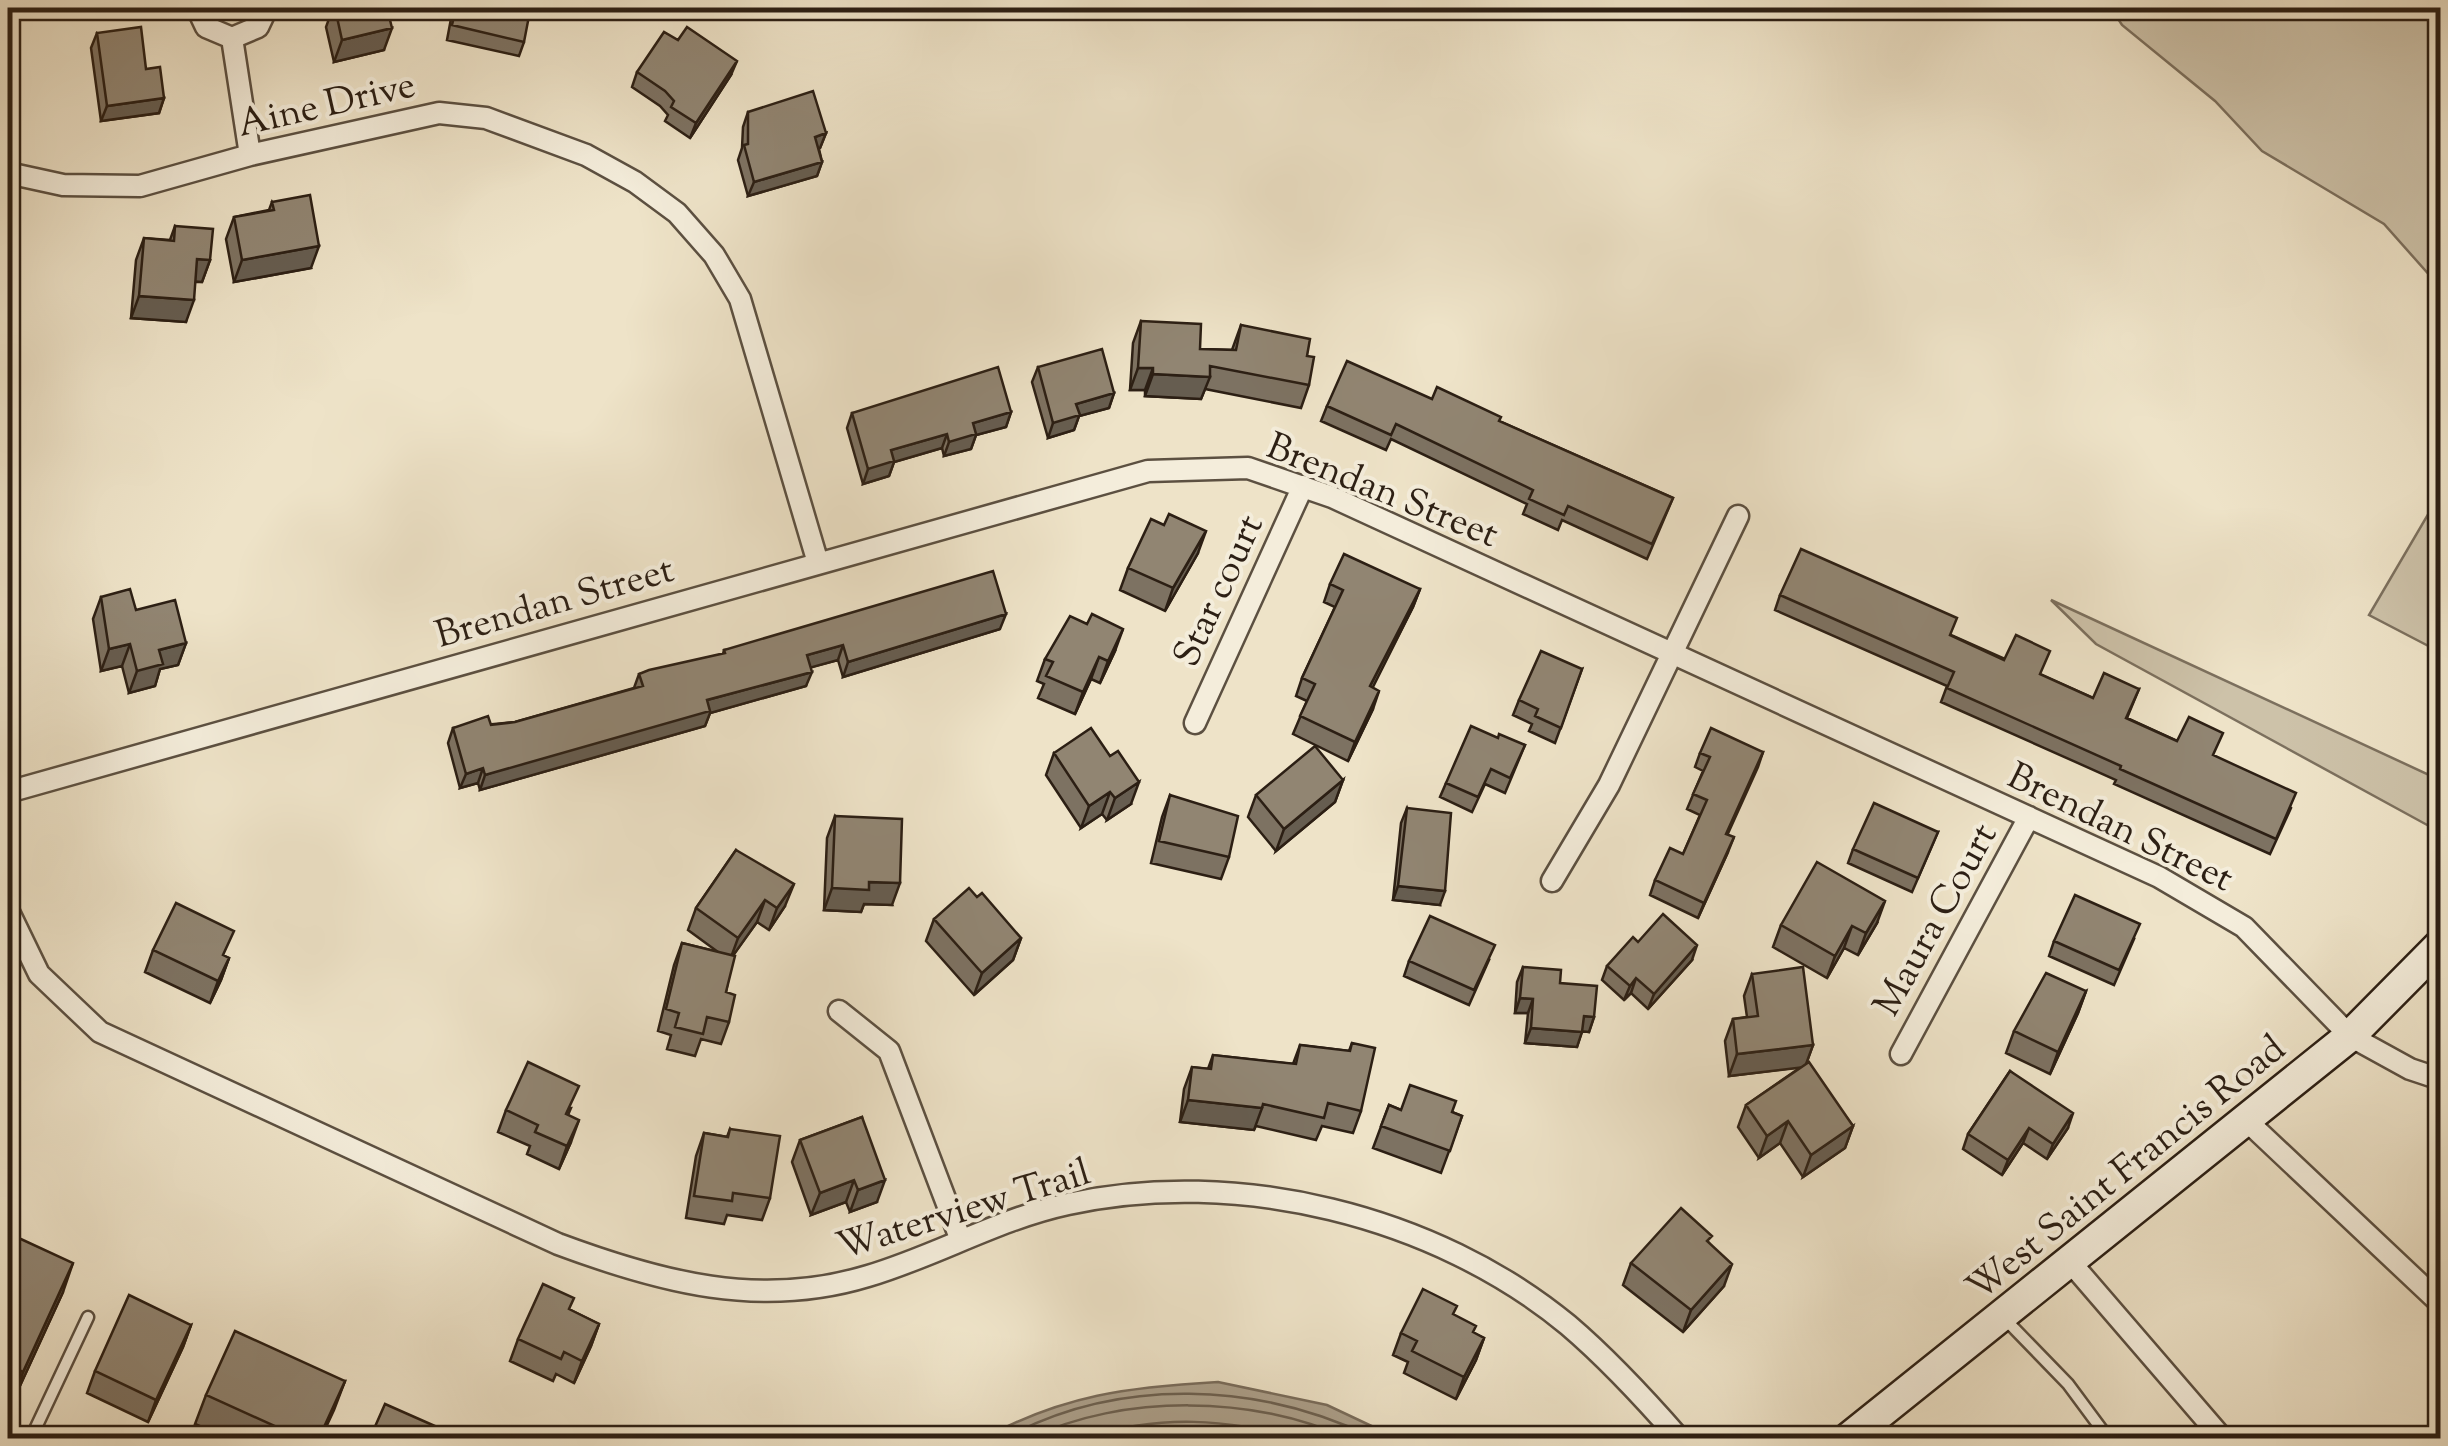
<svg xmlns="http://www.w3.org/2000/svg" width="2448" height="1446" font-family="'Sorts Mill Goudy',serif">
	<rect width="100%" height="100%" fill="#eee3c8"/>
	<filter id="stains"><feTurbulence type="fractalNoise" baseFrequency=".002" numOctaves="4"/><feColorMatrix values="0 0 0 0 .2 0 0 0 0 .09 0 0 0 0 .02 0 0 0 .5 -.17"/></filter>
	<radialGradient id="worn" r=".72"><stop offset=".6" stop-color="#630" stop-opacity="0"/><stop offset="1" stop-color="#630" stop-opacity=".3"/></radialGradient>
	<path fill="#cdc2a9" stroke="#7c705e" stroke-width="2.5" d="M2111 8H2440V287L2384 224 2262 151 2215 101 2122 25Z
		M2440 494V652L2369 615Z
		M2051 600 2440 780V832L2096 644Z"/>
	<path fill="#aca08b" stroke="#796c5b" stroke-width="2.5" d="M1218 1382 1327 1405 1397 1438H984C1064 1395 1128 1387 1218 1382Z"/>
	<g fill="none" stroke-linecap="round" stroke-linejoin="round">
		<path stroke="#6c6050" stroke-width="2.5" d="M1005 1438C1120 1376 1259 1382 1374 1438
			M1031 1438C1121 1394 1256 1395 1346 1438
			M1080 1438C1170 1413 1217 1420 1307 1438"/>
		<defs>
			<path id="lane" d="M2004 1318 2068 1384 2108 1438
				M31 1438 88 1317"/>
			<path id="street" d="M197 8 206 27 232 38 258 27 267 8
				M232 38 250 155
				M8 173 63 185 140 186 250 155 439 113 486 118 586 155 635 182 677 213 714 255 740 299 818 563
				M1195 723 1303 486
				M8 792 1148 471 1248 468 1332 497 2159 877 2244 927 2350 1036 2410 1069 2440 1079
				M1552 881 1609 785 1738 516
				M8 910 39 974 100 1032 558 1244C660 1282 760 1309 868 1276 936 1256 998 1219 1068 1204 1236 1167 1435 1215 1568 1325 1608 1359 1644 1398 1679 1438
				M839 1011 889 1051 960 1238
				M1901 1054 2029 817
				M2247 1121 2440 1303
				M2072 1264 2222 1438"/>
			<path id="secondary" d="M1849 1438 2350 1036 2440 945"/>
		</defs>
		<use href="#lane" stroke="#5c5041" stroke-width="15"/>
		<use href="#street" stroke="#5c5041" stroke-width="25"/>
		<use href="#secondary" stroke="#2c1f14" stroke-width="35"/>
		<use href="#lane" stroke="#f4eddb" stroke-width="10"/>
		<use href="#street" stroke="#f4eddb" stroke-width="20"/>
		<use href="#secondary" stroke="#f4eddb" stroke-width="30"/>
	</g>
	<path fill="#7d7262" stroke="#2c1f14" stroke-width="2.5" d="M328 8H387L384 50 334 62 326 27 330 16Z
		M453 8H512L511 12 524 42 519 56 447 40Z
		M97 33 146 69 164 98 159 113 101 121 91 48Z
		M637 72 731 75 690 138 665 121 668 115 660 106 632 87Z
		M748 112 826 133 820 148 819 149 822 162 817 176 748 196 738 160 742 148 743 127Z
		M272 202 311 268 234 282 226 239 234 217 269 210Z
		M175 226 210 260 202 282H195L186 322 131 318 136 260 144 238 170 240Z
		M1141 321 1200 349 1232 350 1241 325 1307 356 1309 385 1301 408 1205 389 1201 399 1145 396V390H1130L1133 343Z
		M1038 367 1114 393 1109 408 1079 416 1074 430 1048 438 1032 382Z
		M1432 399 1499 421 1673 498 1647 559 1562 520 1558 530 1523 514 1527 504 1391 439 1386 450 1321 421 1327 406Z
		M1011 412 1006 427 976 435 971 449 944 456 942 448 894 462 889 476 863 484 847 428 852 413Z
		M1164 525 1198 553 1165 611 1120 590 1128 568Z
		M1330 584 1420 589 1413 607 1372 687 1373 709 1348 761 1293 734 1307 701 1296 696 1302 678 1335 607 1324 602Z
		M1780 595 1951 635 2093 698 2139 689 2127 718 2177 741 2214 756 2291 808 2270 854 2114 784 2116 780 1941 702 1947 686 1775 610Z
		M101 597 136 610 186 643 178 665 160 669 155 686 129 693 122 666 101 671 93 619Z
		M1000 629 843 677 838 660 811 667 806 686 710 713 705 726 480 790 478 783 460 788 448 743 453 728 515 722 634 688 639 674 723 654 724 650Z
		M1115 651 1100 683 1091 679 1075 714 1038 698 1044 684 1037 681 1045 659Z
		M1582 669 1555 743 1529 731 1532 724 1513 715 1519 700Z
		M1498 738 1525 745 1505 793 1485 784 1472 812 1440 797 1446 783Z
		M1763 752 1727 834 1728 852 1698 918 1650 895 1655 880 1683 854 1700 815 1687 809 1703 771 1695 767 1700 753Z
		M1054 753 1131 804 1107 820 1102 814 1081 828 1046 775Z
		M1343 780 1335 802 1276 851 1248 817 1256 795Z
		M1170 795 1229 857 1221 879 1151 863 1162 817Z
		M1407 808 1440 905 1393 900 1401 823Z
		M835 816 892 905 864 904 861 912 824 910 827 838Z
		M1938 832 1912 892 1848 863 1853 849Z
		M736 850 785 906 769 930 757 922 733 955 726 992 729 1022 721 1044 701 1039 695 1056 667 1049 671 1035 658 1031 674 965 682 943 718 952 688 930 696 908Z
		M977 897 1021 938 1013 960 974 995 926 941 934 919Z
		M1877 923 1858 955 1844 948 1827 978 1773 947 1781 925Z
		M2134 939 2114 985 2049 956 2054 941Z
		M1638 942 1692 960 1648 1009 1631 993 1624 1000 1602 980 1607 966Z
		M153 950 224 956 229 958 221 980 210 1003 145 972Z
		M1489 960 1469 1005 1404 976 1409 961Z
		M1523 967 1560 983 1594 1017 1589 1032 1582 1031 1577 1047 1525 1043 1528 1013H1515L1517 982Z
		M1752 974 1813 1045 1806 1064 1853 1126 1845 1148 1803 1177 1780 1143 1759 1158 1738 1127 1746 1105 1801 1067 1729 1076 1725 1041 1733 1019 1747 1017 1744 996Z
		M2086 991 2078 1013 2050 1074 2006 1053 2014 1031Z
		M1352 1043 1361 1111 1353 1133 1322 1126 1316 1140 1256 1126 1254 1130 1180 1122 1184 1089 1192 1067 1208 1069 1213 1055 1293 1064 1300 1045 1349 1051Z
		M2010 1071 2068 1128 2047 1159 2023 1143 2002 1175 1963 1149 1968 1134Z
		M1389 1105 1401 1110 1452 1112 1462 1116 1441 1173 1373 1148Z
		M571 1108 568 1115 571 1142 559 1169 527 1154 530 1146 498 1132 506 1110Z
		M862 1117 877 1202 850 1212 846 1202 811 1215 792 1162 800 1140Z
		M730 1129 770 1198 762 1220 727 1215 724 1224 686 1218 696 1156 704 1133 727 1137Z
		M8 1239 63 1292 13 1401 8 1399Z
		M1709 1243 1724 1286 1683 1332 1623 1285 1631 1263Z
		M570 1310 599 1324 591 1346 574 1383 556 1374 553 1381 510 1361 518 1339Z
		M1454 1315 1473 1333 1484 1338 1476 1360 1456 1399 1404 1373 1408 1362 1393 1355 1401 1333Z
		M191 1325 183 1347 148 1422 87 1393 95 1371Z
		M345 1381 321 1438H227L195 1424 206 1395Z"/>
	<path fill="#665d50" stroke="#2c1f14" stroke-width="2.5" d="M392 28 384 50 334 62 342 40Z
		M737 61 731 75 690 138 696 123Z
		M164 98 159 113 101 121 107 106Z
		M826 133 820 148 810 152 815 137Z
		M822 162 817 176 748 196 754 182Z
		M319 246 311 268 234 282 242 260Z
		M197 259 210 260 202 282 189 281Z
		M139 296 194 300 186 322 131 318Z
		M1138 368H1153L1145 390H1130Z
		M1153 374 1210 377 1201 399 1145 396Z
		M1114 393 1109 408 1079 416 1074 430 1048 438 1053 423 1076 404Z
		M1011 412 1006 427 976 435 971 449 944 456 949 442 973 423Z
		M947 434 942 448 894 462 889 476 863 484 868 469 891 450Z
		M1206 531 1198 553 1165 611 1173 588Z
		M1420 589 1413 607 1364 705 1370 686Z
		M1006 614 1000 629 843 677 848 662Z
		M1123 629 1115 651 1100 683 1108 661Z
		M186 643 178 665 160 669 155 686 129 693 137 671 159 650Z
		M130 644 122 666 101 671 109 649Z
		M843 645 838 660 802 670 807 655Z
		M1099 657 1091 679 1075 714 1083 692Z
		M812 672 806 686 710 713 705 726 480 790 485 775 707 700Z
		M1379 691 1373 709 1348 761 1355 742Z
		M1763 752 1758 767 1721 849 1726 834Z
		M483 768 478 783 460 788 466 774Z
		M1343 780 1335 802 1276 851 1284 829Z
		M1139 782 1131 804 1107 820 1115 798Z
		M1110 792 1102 814 1081 828 1089 806Z
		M1734 837 1728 852 1698 918 1704 903Z
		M869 882 900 883 892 905 864 904 861 912 824 910 832 888Z
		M794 884 785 906 769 930 777 908Z
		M1398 886 1445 891 1440 905 1393 900Z
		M765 900 757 922 730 960 738 938Z
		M1885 901 1877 923 1858 955 1866 933Z
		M1852 926 1844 948 1827 978 1835 956Z
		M1021 938 1013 960 974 995 982 973Z
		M1697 945 1692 960 1648 1009 1654 994Z
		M229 958 221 980 210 1003 218 981Z
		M1636 978 1631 993 1624 1000 1630 986Z
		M2086 991 2078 1013 2050 1074 2058 1052Z
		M1520 998 1533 999 1528 1013H1515Z
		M1584 1016 1594 1017 1589 1032 1578 1031Z
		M1531 1028 1582 1032 1577 1047 1525 1043Z
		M1813 1045 1805 1067 1729 1076 1737 1054Z
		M1188 1100 1262 1108 1254 1130 1180 1122Z
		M2073 1113 2068 1128 2047 1159 2053 1144Z
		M579 1120 571 1142 559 1169 567 1146Z
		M1788 1121 1780 1143 1759 1158 1767 1136Z
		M1853 1126 1845 1148 1803 1177 1811 1155Z
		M2029 1128 2023 1143 2002 1175 2008 1160Z
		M854 1180 846 1202 811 1215 820 1193Z
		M885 1180 877 1202 850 1212 858 1190Z
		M73 1263 63 1292 13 1401 23 1372Z
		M1732 1264 1724 1286 1683 1332 1691 1310Z
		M599 1324 591 1346 574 1383 582 1361Z
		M191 1325 183 1347 148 1422 156 1400Z
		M1484 1338 1476 1360 1456 1399 1464 1377Z
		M345 1381 334 1410 321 1438H319Z"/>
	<path fill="#918572" stroke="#2c1f14" stroke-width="2.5" d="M8 8 13 10 8 21Z
		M335 8H387L392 28 342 40Z
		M456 8H512L511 12 529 16 524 42 452 25Z
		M141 27 146 69 160 67 164 98 107 106 97 33Z
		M687 27 737 61 696 123 671 107 674 101 665 91 637 72 664 32 678 40Z
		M813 91 826 133 815 137 822 162 754 182 744 145 748 144V112Z
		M310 195 319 246 242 260 234 217 274 210 272 202Z
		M8 222 18 227 8 252Z
		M175 226 213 229 210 260 197 259 194 300 139 296 144 238 174 241Z
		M1141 321 1201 324 1200 349 1236 350 1241 325 1310 339 1307 356 1314 357 1309 385 1210 366V377L1153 374V368H1138Z
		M1102 349 1114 393 1076 404 1080 415 1053 423 1038 367Z
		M1347 361 1432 399 1437 387 1501 417 1499 421 1673 498 1652 544 1568 506 1564 515 1529 499 1533 490 1396 424 1391 435 1327 406Z
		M998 367 1011 412 973 423 976 434 949 442 947 434 891 450 894 461 868 469 852 413Z
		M1169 514 1206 531 1173 588 1128 568 1151 519 1164 525Z
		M1801 549 1957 618 1950 635 2004 660 2016 635 2050 651 2040 674 2093 698 2104 673 2139 689 2126 718 2177 741 2189 717 2223 733 2213 755 2296 793 2276 839 2120 769 2121 766 1947 688 1954 672 1780 595Z
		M1344 554 1420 589 1370 686 1379 691 1355 742 1300 716 1315 684 1302 678 1343 590 1330 584Z
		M993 571 1006 614 848 662 843 645 807 655 812 672 707 700 710 711 485 775 483 768 466 774 453 728 488 716 491 725 515 722 643 686 639 674 649 670 725 653 724 650Z
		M130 589 136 610 175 600 186 643 159 650 163 664 137 671 130 644 109 649 101 597Z
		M1092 614 1123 629 1108 661 1099 657 1083 692 1046 676 1053 662 1045 659 1070 616 1087 624Z
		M1541 651 1582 669 1561 728 1535 716 1538 709 1519 700Z
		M1471 726 1498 738 1499 734 1525 745 1510 778 1491 769 1478 797 1446 783Z
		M1091 728 1110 756 1118 751 1139 782 1115 798 1110 792 1089 806 1054 753Z
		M1711 728 1763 752 1726 834 1734 837 1704 903 1655 880 1670 848 1683 854 1707 800 1693 794 1710 757 1700 753Z
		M1315 746 1343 780 1284 829 1256 795Z
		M1170 795 1238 816 1229 857 1159 841Z
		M1874 803 1938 832 1918 878 1853 849Z
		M1407 808 1451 813 1445 891 1398 886Z
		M835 816 902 819 900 883 869 882V890L832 888Z
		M736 850 794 884 777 908 765 900 738 938 696 908Z
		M1817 862 1885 901 1866 933 1852 926 1835 956 1781 925Z
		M969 888 977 897 982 893 1021 938 982 973 934 919Z
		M2075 895 2140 924 2119 970 2054 941Z
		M176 903 234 931 223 955 229 958 218 981 153 950Z
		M1663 914 1697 945 1654 994 1636 978 1630 986 1607 966 1633 937 1638 942Z
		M1430 916 1495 945 1474 990 1409 961Z
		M682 943 735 956 726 992 735 995 729 1022 707 1017 703 1034 675 1027 679 1013 666 1009Z
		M1523 967 1561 970 1560 983 1597 986 1594 1017 1584 1016 1582 1032 1531 1028 1533 999 1520 998Z
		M1803 967 1813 1045 1737 1054 1733 1019 1758 1016 1752 974Z
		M2046 973 2086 991 2058 1052 2014 1031Z
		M1352 1043 1375 1048 1361 1111 1328 1103 1324 1118 1263 1104 1262 1108 1188 1100 1192 1067 1211 1069 1213 1055 1296 1064 1300 1045 1350 1051Z
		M528 1062 579 1086 566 1114 579 1120 567 1146 535 1132 538 1125 506 1110Z
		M1809 1062 1853 1126 1811 1155 1788 1121 1767 1136 1746 1105Z
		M2010 1071 2073 1113 2053 1144 2029 1128 2008 1160 1968 1134Z
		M1410 1085 1456 1101 1452 1112 1462 1116 1450 1151 1381 1126 1389 1105 1401 1110Z
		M862 1117 885 1180 858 1190 854 1180 820 1193 800 1140Z
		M730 1129 780 1136 770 1198 733 1193 732 1201 694 1196 704 1133 728 1137Z
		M1681 1208 1712 1236 1707 1241 1732 1264 1691 1310 1631 1263Z
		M10 1234 73 1263 23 1372 8 1365V1239Z
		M543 1284 574 1298 569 1309 599 1324 582 1361 564 1352 561 1359 518 1339Z
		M1423 1289 1457 1306 1453 1314 1476 1326 1473 1332 1484 1338 1464 1377 1412 1351 1417 1341 1401 1333Z
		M129 1295 191 1325 156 1400 95 1371Z
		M235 1331 345 1381 319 1438H301L206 1395Z
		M385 1404 462 1438H370Z"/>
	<g text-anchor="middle" stroke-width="8" stroke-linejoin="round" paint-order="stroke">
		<g font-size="38" fill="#2c1f14" stroke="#f4eddb">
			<text transform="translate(326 103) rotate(-13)" y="13">Aine Drive</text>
			<text transform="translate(1383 489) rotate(22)" y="13">Brendan Street</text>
			<text transform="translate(1217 590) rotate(-65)" y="13">Star court</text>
			<text transform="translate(554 601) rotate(-16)" y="13">Brendan Street</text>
			<text transform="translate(2121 826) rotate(26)" y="13">Brendan Street</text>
			<text transform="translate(1934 919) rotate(-61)" y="13">Maura Court</text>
			<text transform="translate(2125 1167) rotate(-39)" y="13">West Saint Francis Road</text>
			<text transform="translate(963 1208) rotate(-17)" y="13">Waterview Trail</text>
		</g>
	</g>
	<rect width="2448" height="1446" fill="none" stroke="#eee3c8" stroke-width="40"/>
	<rect x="10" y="10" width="2428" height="1426" fill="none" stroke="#2c1f14" stroke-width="5"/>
	<rect x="20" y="20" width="2408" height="1406" fill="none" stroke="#2c1f14" stroke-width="2.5"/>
	<rect width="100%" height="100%" filter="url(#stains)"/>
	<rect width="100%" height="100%" fill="url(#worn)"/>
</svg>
